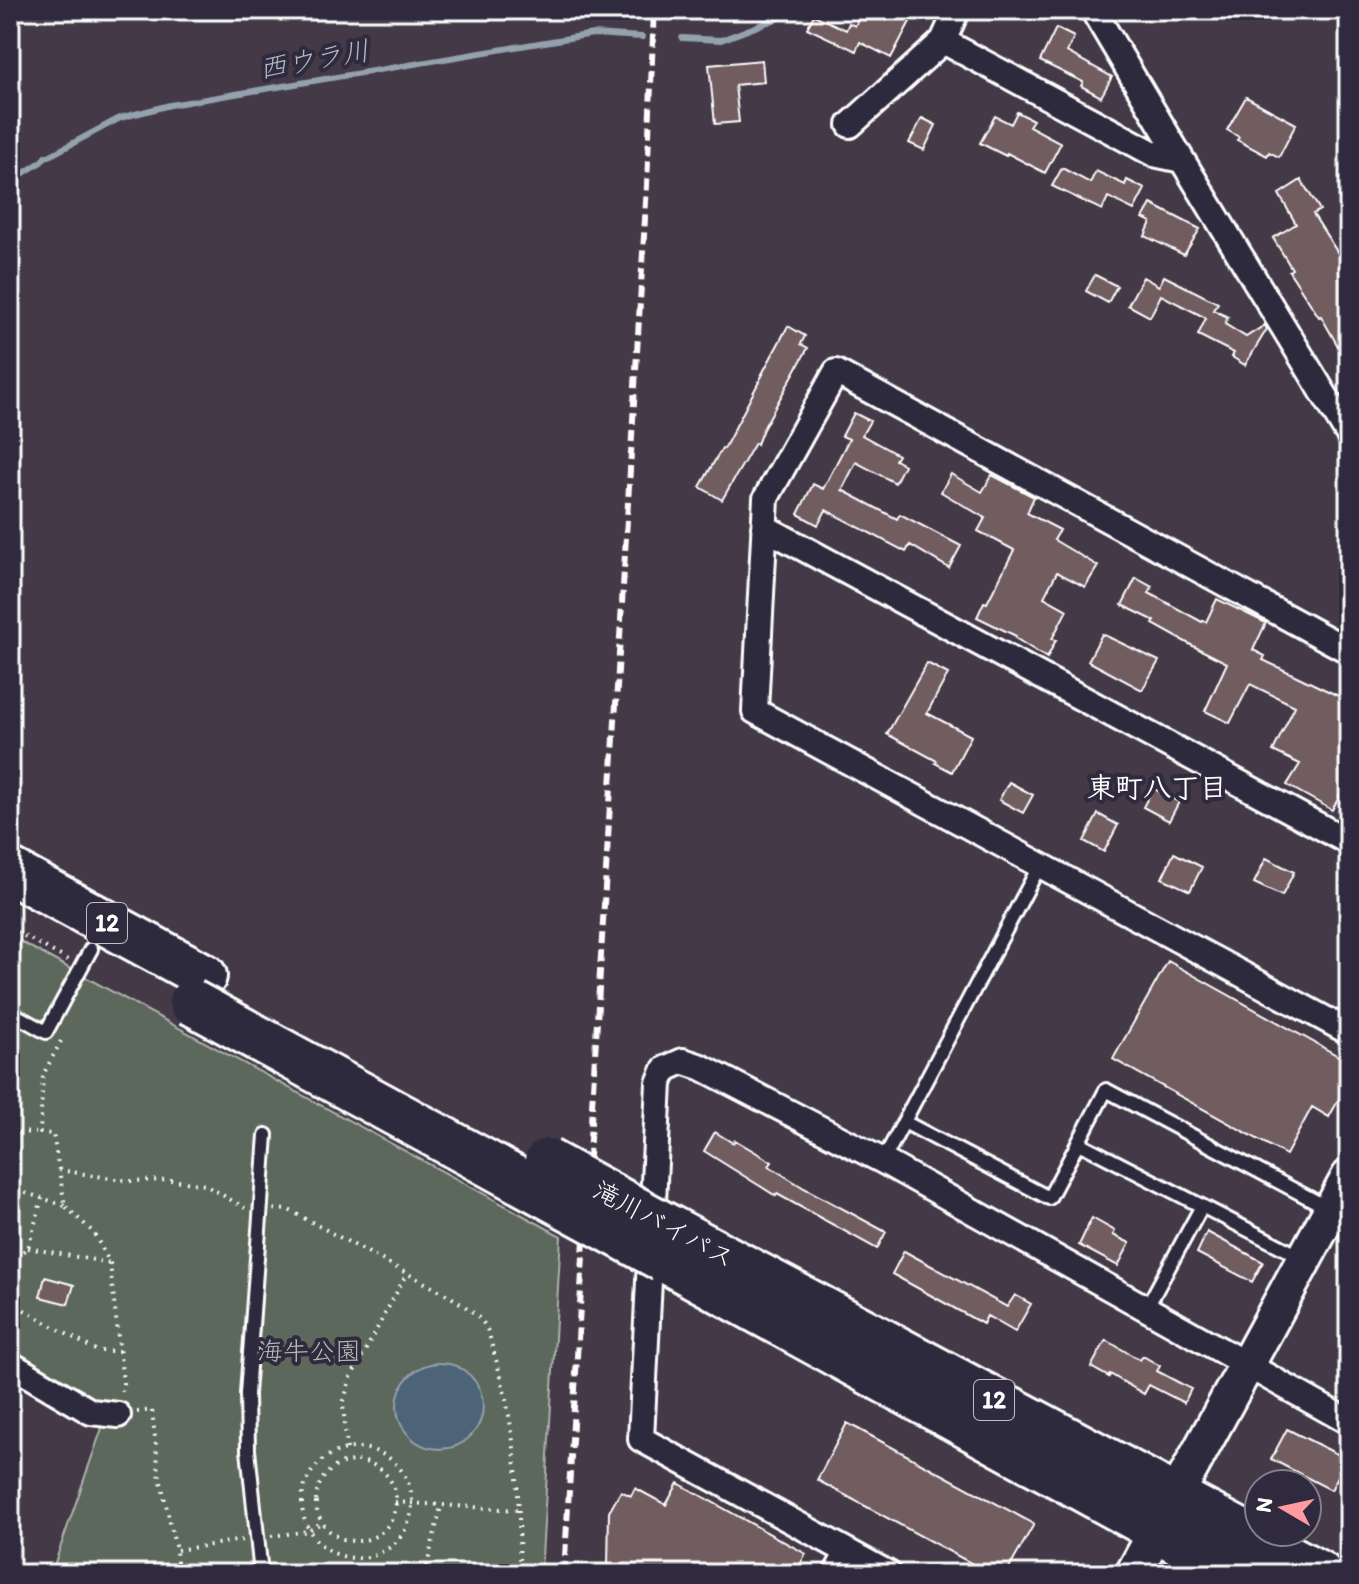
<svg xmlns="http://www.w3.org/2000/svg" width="1359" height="1584" font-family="Itim,'Klee One',sans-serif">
	<rect width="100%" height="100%" fill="#433947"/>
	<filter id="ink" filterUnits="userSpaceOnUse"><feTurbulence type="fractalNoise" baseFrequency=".0125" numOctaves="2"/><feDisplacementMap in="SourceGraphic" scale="16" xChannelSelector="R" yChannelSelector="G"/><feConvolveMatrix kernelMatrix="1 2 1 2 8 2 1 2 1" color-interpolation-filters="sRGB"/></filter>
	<g filter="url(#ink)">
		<path fill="#5c675b" stroke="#aeb3ad" stroke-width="2" d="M10 936 561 1236 541 1574H51L102 1428 10 1374Z"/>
		<path fill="#4d6478" stroke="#94a2ae" stroke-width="2" d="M397 1406a43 43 0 1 1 86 0a43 43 0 1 1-86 0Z"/>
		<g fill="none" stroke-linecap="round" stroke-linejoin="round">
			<path stroke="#94a2ae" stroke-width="6" d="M682 38 721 40 784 16 794 10
				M10 182 41 162 46 156H49L120 118 170 105 593 34 642 37"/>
		</g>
		<path fill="#715c5f" stroke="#fff" stroke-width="2" d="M863 10H916L891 58 860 42 856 51 807 28 814 15 846 30 849 23 855 26Z
			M1056 28 1074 37 1067 52 1112 77 1101 97 1081 86 1083 82 1040 61Z
			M762 60 764 82 735 85 739 122 715 124 709 65Z
			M1246 97 1296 124 1279 157 1269 152 1267 156 1237 140 1239 137 1227 130Z
			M1017 112 1033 120 1029 126 1061 143 1045 173 1007 153 1006 156 980 143 995 116 1011 124Z
			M922 118 936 125 924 150 909 143Z
			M1062 168 1090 183 1096 171 1125 185 1127 180 1145 189 1134 210 1108 197 1102 210 1052 186Z
			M1301 180 1320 210 1313 214 1343 261 1349 257V366L1321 316 1319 317 1289 271 1292 269 1273 238 1296 224 1279 194Z
			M1151 204 1200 229 1184 255 1145 236 1151 222 1143 218Z
			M1095 275 1117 286 1108 303 1086 291Z
			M1164 276 1218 303 1213 310 1228 317 1225 324 1246 337 1265 325 1267 329 1245 365 1232 357 1234 353 1198 335 1206 318 1161 295 1150 317 1128 305 1143 277 1159 286Z
			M788 326 805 336 801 344 808 348 763 429 757 444 755 443 722 500 700 487 722 448 724 449 763 374H762Z
			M854 413 870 421 862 435 898 455 895 460 904 465 895 483 856 462 842 490 897 519 900 514 961 546 949 568 910 545 906 552 826 510 818 525 798 514 813 484 823 489 849 439 842 436Z
			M951 474 982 492 992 475 1034 497 1027 513 1060 530 1054 540 1098 566 1085 587 1057 572 1044 597 1067 610 1052 639 1056 640 1047 658 1015 638 1016 636 977 617 984 602 987 603 1014 550 978 531 985 518 941 492Z
			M1136 578 1152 587 1149 593 1202 622 1203 621 1206 622 1217 599 1266 623 1253 650 1265 656 1263 660 1349 701V793L1343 790 1332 810 1287 785 1300 764 1273 751 1295 706 1250 684 1230 723 1205 711 1227 663 1191 645 1153 624 1155 621 1122 605Z
			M1102 634 1159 661 1142 690 1088 661Z
			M927 663 948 674 927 713 971 736 952 772 935 763 937 761 887 734Z
			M1009 782 1033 795 1023 813 999 800Z
			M1153 788 1179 802 1169 821 1143 807Z
			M1098 814 1118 825 1104 852 1084 841Z
			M1174 853 1202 867 1190 891 1162 878Z
			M1266 858 1294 872 1282 896 1254 883Z
			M1168 961 1349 1062V1081L1329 1117 1312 1107 1286 1155 1113 1059Z
			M715 1132 733 1143 735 1140 772 1162 769 1166 804 1188 886 1232 877 1249 777 1194 776 1196 704 1151Z
			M1092 1218 1115 1231 1113 1235 1130 1243 1118 1266 1079 1245Z
			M1207 1232 1263 1262 1252 1282 1197 1253Z
			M904 1251 1007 1307 1015 1295 1031 1304 1015 1332 987 1316 983 1324 892 1274Z
			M45 1277 74 1285 68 1304 40 1297Z
			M1106 1340 1140 1360 1143 1356 1160 1366 1157 1371 1191 1389 1184 1403 1149 1385 1144 1394 1110 1374 1109 1377 1091 1367Z
			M847 1423 1034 1524 1006 1574H991L817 1480Z
			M1287 1429 1347 1459 1331 1490 1271 1459Z
			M678 1483 806 1554 795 1574H621L608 1566 609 1512 621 1491 631 1496 635 1488 666 1505Z"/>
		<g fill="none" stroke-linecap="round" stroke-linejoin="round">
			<defs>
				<path id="lane" d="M10 1012 46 1032 91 949
					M904 1122 1049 1198 1106 1090 1328 1208
					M1079 1143 1301 1257
					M883 1161 1040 865
					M1146 1309 1202 1206
					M261 1574 248 1450 247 1394 266 1135
					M829 1574 843 1549"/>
				<path id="street" d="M1093 10 1182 160 1349 435
					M943 41 1154 154 1182 160
					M850 125 943 41 957 10
					M764 527 1349 842
					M1349 651 836 372 766 498 755 711 1349 1032
					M10 1364 91 1412 118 1415
					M889 1574 641 1439 659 1083 665 1069 683 1061 701 1067 883 1161 1349 1422"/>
				<path id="secondary" d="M1133 1574 1349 1177"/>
				<path id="highway" d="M10 871 204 976
					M668 1227 1320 1574
					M663 1259 1238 1574"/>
			</defs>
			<use href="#lane" stroke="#fff" stroke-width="18"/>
			<use href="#street" stroke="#fff" stroke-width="30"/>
			<use href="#secondary" stroke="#fff" stroke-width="40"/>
			<use href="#highway" stroke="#fff" stroke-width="50"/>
			<path stroke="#fff" stroke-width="4" stroke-dasharray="2 6" stroke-linecap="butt" d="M10 928 68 960
				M61 1041 43 1075 40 1133 53 1134 65 1206 93 1232 110 1263 123 1383 121 1394
				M10 1132 40 1133
				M59 1170 129 1181 172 1180 205 1185 245 1208
				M10 1188 42 1198
				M274 1209 289 1210 451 1297C463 1305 475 1312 484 1324 490 1332 491 1344 494 1353 516 1424 521 1500 519 1574
				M28 1248 110 1263
				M10 1261 28 1248 42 1198 65 1206
				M10 1302 97 1351H119
				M137 1412 152 1410 159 1473 176 1550 178 1574
				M302 1503a55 55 0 1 1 110 0a55 55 0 1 1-110 0Z
				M347 1449 343 1404 350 1379 407 1273
				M316 1501a40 40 0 1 1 80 0a40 40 0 1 1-80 0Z
				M395 1502 518 1510
				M271 1536 309 1531 322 1522
				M177 1550 243 1540
				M425 1574 441 1506"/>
			<use href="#lane" stroke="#2f2a3d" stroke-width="12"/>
			<use href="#street" stroke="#2f2a3d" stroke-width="24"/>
			<use href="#secondary" stroke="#2f2a3d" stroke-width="34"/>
			<use href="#highway" stroke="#2f2a3d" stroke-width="44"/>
			<path stroke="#fff" stroke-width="6" stroke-dasharray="12 6" stroke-linecap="butt" d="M564 1574 647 185 654 10"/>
			<defs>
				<path id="highway-bridge" d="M191 1002 663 1259
					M547 1161 668 1227"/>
			</defs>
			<use href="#highway-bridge" stroke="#fff" stroke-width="50" stroke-linecap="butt"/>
			<use href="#highway-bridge" stroke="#2f2a3d" stroke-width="44"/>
		</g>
	</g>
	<g text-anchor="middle" stroke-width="8" stroke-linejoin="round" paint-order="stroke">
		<g fill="#2f2a3d" stroke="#c1bfc5" stroke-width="2">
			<rect x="87" y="903" width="40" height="40" rx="6"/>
			<rect x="974" y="1380" width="40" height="40" rx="6"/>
		</g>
		<g font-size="24" font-weight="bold" fill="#fff">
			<text x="107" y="931">12</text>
			<text x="994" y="1408">12</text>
		</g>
		<g font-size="26" fill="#fff" stroke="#2f2a3d">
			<text transform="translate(664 1224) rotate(28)" y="9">滝川バイパス</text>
		</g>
		<g font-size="26" fill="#b6bbb5" stroke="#2f2a3d">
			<text x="309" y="1360">海牛公園</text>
		</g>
		<g font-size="28" font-style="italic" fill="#afb9c2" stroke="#2f2a3d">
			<text transform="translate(314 59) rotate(-10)" y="10">西ウラ川</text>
		</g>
		<g font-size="28" font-weight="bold" fill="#fff" stroke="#2f2a3d">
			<text x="1157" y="797">東町八丁目</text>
		</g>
	</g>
	<rect width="1359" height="1584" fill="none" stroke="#2f2a3d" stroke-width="40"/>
	<rect x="20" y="20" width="1319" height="1544" fill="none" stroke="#fff" stroke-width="3" filter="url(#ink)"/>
	<g transform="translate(1283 1508) rotate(279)"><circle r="38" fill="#2f2a3d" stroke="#827f8b" stroke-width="2"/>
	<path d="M0-6L14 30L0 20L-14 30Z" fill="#ff9aa2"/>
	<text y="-12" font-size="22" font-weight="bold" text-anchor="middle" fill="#ffffff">N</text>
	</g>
</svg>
